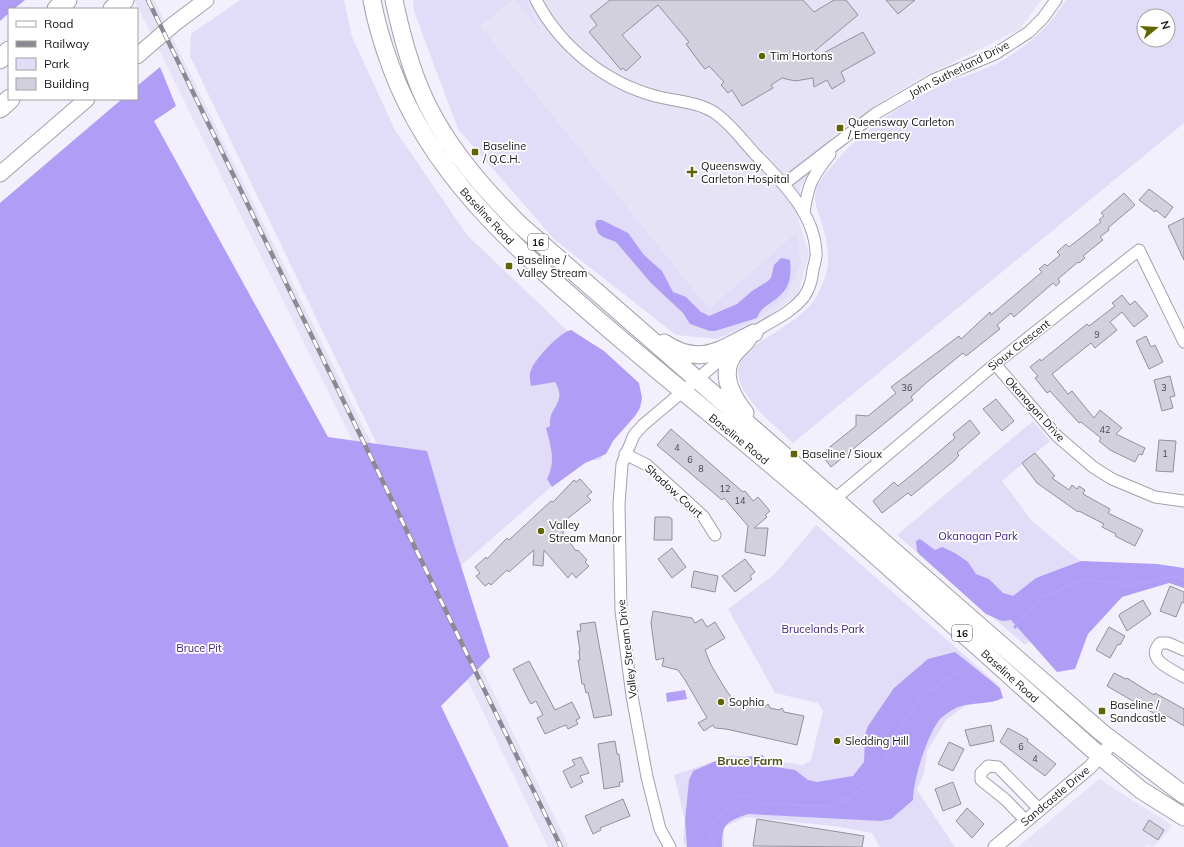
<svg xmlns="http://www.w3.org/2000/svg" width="1184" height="847" font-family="Mulish,sans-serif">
	<rect width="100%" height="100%" fill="#f2f0fd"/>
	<path fill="#e6e3f6" d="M134 0H154L569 847H548L356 448Z
		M476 0H1041L1020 29 917 80 883 101 833 136 800 188 798 217 809 254 798 294 767 318 728 339 699 325 461 35Z
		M1099 779 1172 825 1167 833 1152 847 1148 845 1145 847H1018Z"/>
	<path fill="#e1dcf8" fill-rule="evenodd" d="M240 0H344L352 37 395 130 467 235 636 396 600 460 581 461 443 581 190 56 191 34Z
		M413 0H512L480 26 709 309 796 233 801 263 786 298 757 318 717 339 676 335 555 240 458 129 414 11Z
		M515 0H526L540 31Z
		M1066 0H1184V123L793 443C776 426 724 387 742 359 750 346 767 338 779 330 793 320 806 313 815 299 822 287 829 270 828 257 828 249 826 239 824 231 820 213 808 198 821 180 848 142 892 109 934 89 957 77 983 72 1005 59 1031 43 1050 26 1066 0ZM1144 16H1168V40H1144Z
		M1033 421 1050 441 1002 481 1032 521 1103 580 1025 645 897 535Z
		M816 525 996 683 946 720 927 751 924 773 917 790 955 847H880L872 833 834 826 746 817 724 827V847H686L683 841 685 821 674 775 732 755 803 765 811 760 823 711 818 703 775 693 728 609 775 574Z"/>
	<path fill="#b09df5" d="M0 0H25L14 9H9V13L0 21Z
		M160 67 176 106 154 121 328 437 427 451 454 544 490 657 441 706 509 847H0V203L122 99H137V86Z
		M597 220H602L628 233 644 255 662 271 673 292 686 297 701 312 709 316 737 304 752 291 768 281 771 278 774 265 781 258 790 260C792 283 788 291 769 304 762 309 760 310 757 318L715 331H710L690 324 683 313 651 283 616 242 603 237 598 233 595 224Z
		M571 330 604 351 639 383 642 398 640 408 635 416 613 441 606 454 585 463 552 487 547 479C556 461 551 447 546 428L550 426C548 406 568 404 555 382L531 386C530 380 529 376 531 370 535 359 560 332 571 330Z
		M920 539 935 550 942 547 955 553 968 562 976 574 989 579 1003 593 1013 596 1036 578 1081 561 1157 564 1184 568V588L1169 583 1122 597 1088 634 1075 669 1057 672 1011 620 1002 621 986 614 919 554 917 551 916 541Z
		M955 652 1000 688 1003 698C989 705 973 702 958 707 953 709 944 715 940 719 927 735 913 780 913 800L891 819 881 821 748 814C728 821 721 823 722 847H687L685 821 689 780 693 771 718 760 762 755 776 767 795 770 808 780 817 782 853 776 864 762 865 735 868 726 894 688 928 659Z"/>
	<path fill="#b3a0f8" d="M685 690 687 699 667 702 666 693Z"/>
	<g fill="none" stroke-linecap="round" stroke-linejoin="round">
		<path stroke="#b3a0f8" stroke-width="3" d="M1015 627 1041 597 1087 579 1129 586 1174 576 1184 580
			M714 847 707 830 738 795H749L759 804 827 806 850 798 871 781 886 759 897 732 924 694 961 670"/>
	</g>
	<path fill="#d2d0dd" stroke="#92909c" d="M610 0H803L814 12 834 0H846L858 15 810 55 812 59 863 32 875 53 841 72 845 81 832 89 827 80 814 87 813 78 795 81 782 78 771 85 773 88 742 106 732 90 728 93 721 85 724 82 709 66 705 69 700 63 686 44 689 42 658 5 622 35 641 57 626 71 623 68 621 70 589 32 597 25 590 16Z
		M886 0H915L898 14Z
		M1149 189 1173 207 1165 218 1156 210 1155 212 1139 200Z
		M1124 193 1135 205 1108 228 1109 230 1100 237 1103 240 1083 256 1085 258 1079 263 1078 262 1058 279 1060 282 1056 286 1053 283 1014 317 1011 313 997 325 1000 329 966 356 963 353 926 383 911 397 913 400 831 467 821 454 856 426V415L868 416 896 393 891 387 959 336 961 339 990 312 991 315 1042 272 1039 269 1045 264 1047 266 1060 255 1057 252 1066 244 1069 247 1101 222 1099 220 1104 216 1101 213Z
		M1184 218V260L1168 226Z
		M1122 295 1130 305 1135 301 1148 316 1134 327 1122 312 1110 322 1117 330 1095 348 1091 343 1052 374 1068 394 1072 391 1094 418 1100 410 1122 428 1116 434 1145 448 1142 455 1139 454 1135 462 1110 450 1099 441 1101 438 1081 422 1079 423 1050 391 1047 393 1035 378 1038 376 1030 367 1040 359 1041 361 1087 324 1089 326 1115 306 1112 303Z
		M1146 336 1151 347 1155 345 1163 362 1149 369 1136 341Z
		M1170 376 1175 396 1170 397 1173 408 1162 411 1154 380Z
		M996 399 1014 421 1002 431 983 409Z
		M970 420 980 433 957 453 959 455 955 460 911 496 908 493 882 513 873 501 894 482 898 486 926 463 955 438 953 434Z
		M671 429 743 492 745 491 753 501 758 497 770 511 765 515 767 517 754 528H768L765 556 745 552 748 526 724 498 722 500 657 445Z
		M1159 440 1176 441 1173 472 1156 471Z
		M1035 453 1055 476 1052 478 1069 490 1072 485 1077 489 1079 486 1085 490 1083 494 1110 509 1108 513 1143 530 1135 546 1115 536 1116 534 1102 527 1104 524 1079 511 1078 512 1037 483 1022 463Z
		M580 479 592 492 587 496 591 500 567 519 568 520 564 524 563 533 576 551 578 550 587 560 585 562 589 566 576 578 572 573 568 578 544 550 543 566 533 565 534 550 509 572 507 570 491 585 489 583 485 586 476 576 480 573 475 567 486 557 487 559 507 538 509 540 551 501 553 502 574 480 576 482Z
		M655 517H669L672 519V540H654Z
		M672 548 686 567 672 578 658 559Z
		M745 559 755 572 750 576 752 579 735 592 722 576Z
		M694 571 718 576 715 592 691 587Z
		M1170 586 1184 592V603L1182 602 1176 617 1160 611Z
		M1143 600 1151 614 1127 631 1119 616 1120 614Z
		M653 611 692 618 695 623 702 619 707 627 715 622 725 638 705 650 711 665 726 690 732 698 750 703 754 700 755 704 765 707 768 704 770 708 779 710 782 708 784 712 804 716 797 745 726 729 715 728 713 725 704 731 698 723 707 718 685 680 678 670 662 666 664 658 656 660 651 623Z
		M595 622 612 715 594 718 588 692 586 693 584 684H582L578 660H580L579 651H580L577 631H581L580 624Z
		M1109 627 1125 636 1120 645 1118 644 1110 658 1096 650Z
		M529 661 555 710 572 702 580 718 576 720 578 724 568 729 566 725 563 726 545 734 537 718 543 715 536 701 531 704 529 701 513 669Z
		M1114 673 1126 679 1127 678 1154 695 1155 693 1184 709V726L1164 714 1162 718 1107 686Z
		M991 725 994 741 970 746 965 730Z
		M1008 728 1028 739 1027 741 1056 764 1045 776 1000 742Z
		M615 741 617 754H619L623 782H619L620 786 604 789 598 744Z
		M949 742 964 749 953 771 938 764Z
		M581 757 589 773 580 776 583 782 571 788 563 771 575 765 572 760Z
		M953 782 961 804 943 811 935 789Z
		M623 799 630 816 600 828 601 830 593 834 585 816Z
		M967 808 984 824 972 838 956 821Z
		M757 819 864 836 862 847 753 846Z
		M1149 820 1164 830 1158 840 1143 830Z"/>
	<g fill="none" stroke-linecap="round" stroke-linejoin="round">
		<defs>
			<path id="minor" d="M536 0C560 46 604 82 655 96 674 101 699 102 715 113 731 124 742 140 755 154 781 181 814 212 816 252 817 258 814 264 813 270 812 280 810 289 803 298 788 316 767 322 749 336
				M784 184 875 114 933 80 995 54 1029 32 1043 18 1056 0
				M804 213C808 184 812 177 830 154
				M995 364 1057 436 1093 467 1112 479 1155 497 1184 501
				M625 454 647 465 703 516 715 535
				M830 503 995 364 1139 250 1184 342
				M1184 650 1168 643H1160C1145 660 1171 669 1184 677
				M1025 820 1006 800 981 780V773L988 766 998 767 1039 809
				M670 847 660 829 647 777 632 696 621 611 619 504 622 464 634 435 643 425 733 349"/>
			<path id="tertiary" d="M995 847 1090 767 1113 742"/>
			<path id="secondary" d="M137 56 174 24 206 0
				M0 174 87 99"/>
			<path id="primary" d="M372 0C376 23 383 45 391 67 432 178 517 249 603 324 676 387 752 447 824 510 917 591 1008 675 1100 756L1141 790 1184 817
				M394 0C402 38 412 76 430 110 452 153 486 191 520 225L1101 732 1184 795
				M664 343C700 367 720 350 754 333
				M745 413C733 398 720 376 732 357 735 351 742 346 747 340"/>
			<path id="motorway" d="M57 9 67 0
				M113 9 124 0
				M0 59 9 51
				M0 108 10 99"/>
		</defs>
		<use href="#minor" stroke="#a2a0ac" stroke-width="13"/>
		<use href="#tertiary" stroke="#a2a0ac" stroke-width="15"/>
		<use href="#secondary" stroke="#a2a0ac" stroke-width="17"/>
		<use href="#primary" stroke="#a2a0ac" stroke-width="19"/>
		<use href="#motorway" stroke="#a2a0ac" stroke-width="21"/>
		<use href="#minor" stroke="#fff" stroke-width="11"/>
		<use href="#tertiary" stroke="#fff" stroke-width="13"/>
		<use href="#secondary" stroke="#fff" stroke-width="15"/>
		<use href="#primary" stroke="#fff" stroke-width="17"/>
		<use href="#motorway" stroke="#fff" stroke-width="19"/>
		<defs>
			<path id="rail" d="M148 0 561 847"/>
		</defs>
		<use href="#rail" stroke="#8b8a93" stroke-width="4.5"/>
		<use href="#rail" stroke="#fff" stroke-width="3" stroke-dasharray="9" stroke-linecap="butt"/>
	</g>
	<g fill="#606501" stroke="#fff" stroke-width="1.5">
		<circle cx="762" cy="56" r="4"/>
		<rect x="836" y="124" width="8" height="8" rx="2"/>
		<rect x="471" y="148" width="8" height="8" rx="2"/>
		<path d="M690 166h4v4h4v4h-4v4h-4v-4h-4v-4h4z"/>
		<rect x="505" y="262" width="8" height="8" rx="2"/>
		<rect x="790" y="450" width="8" height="8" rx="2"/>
		<circle cx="541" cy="531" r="4"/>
		<circle cx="721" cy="702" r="4"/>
		<rect x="1098" y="707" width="8" height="8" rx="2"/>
		<circle cx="837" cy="741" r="4"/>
	</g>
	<g text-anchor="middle" stroke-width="3.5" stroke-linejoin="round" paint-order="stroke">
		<g font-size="9" fill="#45444b">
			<text x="1097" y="338">9</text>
			<text x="907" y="391">36</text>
			<text x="1164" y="391">3</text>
			<text x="1105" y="433">42</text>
			<text x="677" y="451">4</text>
			<text x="1165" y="457">1</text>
			<text x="690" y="463">6</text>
			<text x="701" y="472">8</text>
			<text x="725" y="492">12</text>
			<text x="740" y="504">14</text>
			<text x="1021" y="750">6</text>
			<text x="1035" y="762">4</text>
		</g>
		<g fill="#fff" stroke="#5c5c5f" stroke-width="1">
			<rect x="528" y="234" width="20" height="16" rx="3"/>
			<rect x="952" y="625" width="20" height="16" rx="3"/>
		</g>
		<g font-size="10" font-weight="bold" fill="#16161a">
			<text x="538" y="246">16</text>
			<text x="962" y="637">16</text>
		</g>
		<g font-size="11" fill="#16161a" stroke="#fff" text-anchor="start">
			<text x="770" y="60">Tim Hortons</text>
			<text x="848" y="126">Queensway Carleton<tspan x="848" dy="13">/ Emergency</tspan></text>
			<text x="483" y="150">Baseline<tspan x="483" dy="13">/ Q.C.H.</tspan></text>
			<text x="701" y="170">Queensway<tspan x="701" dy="13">Carleton Hospital</tspan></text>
			<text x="517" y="264">Baseline /<tspan x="517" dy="13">Valley Stream</tspan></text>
			<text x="802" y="458">Baseline / Sioux</text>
			<text x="549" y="529">Valley<tspan x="549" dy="13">Stream Manor</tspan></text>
			<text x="729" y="706">Sophia</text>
			<text x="1110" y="709">Baseline /<tspan x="1110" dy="13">Sandcastle</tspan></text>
			<text x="845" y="745">Sledding Hill</text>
		</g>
		<g font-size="11" fill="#16161a" stroke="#fff">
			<text transform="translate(959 69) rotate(-27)" y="4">John Sutherland Drive</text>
			<text transform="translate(487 216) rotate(47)" y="4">Baseline Road</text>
			<text transform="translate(1019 345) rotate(-38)" y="4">Sioux Crescent</text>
			<text transform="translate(1035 409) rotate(48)" y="4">Okanagan Drive</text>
			<text transform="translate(739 439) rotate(39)" y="4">Baseline Road</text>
			<text transform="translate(674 491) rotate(42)" y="4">Shadow Court</text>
			<text transform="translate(627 649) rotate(-97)" y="4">Valley Stream Drive</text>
			<text transform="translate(1010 676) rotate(42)" y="4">Baseline Road</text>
			<text transform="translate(1055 796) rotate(-40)" y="4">Sandcastle Drive</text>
		</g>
		<g font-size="11" fill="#452286" stroke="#fff">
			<text x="978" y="540">Okanagan Park</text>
			<text x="823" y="633">Brucelands Park</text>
			<text x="199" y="652">Bruce Pit</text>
		</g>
		<g font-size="12" font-weight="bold" fill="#4e5217" stroke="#fff">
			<text x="750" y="765">Bruce Farm</text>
		</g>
	</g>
	<rect x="8" y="8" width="130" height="92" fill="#ffffff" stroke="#a2a2a3"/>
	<rect x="16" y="21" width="20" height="6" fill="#ffffff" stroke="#a2a2a3"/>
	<text x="44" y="28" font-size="12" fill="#16161a">Road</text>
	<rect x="16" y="41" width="20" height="6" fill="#8b8a93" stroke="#a2a2a3"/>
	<text x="44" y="48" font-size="12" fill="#16161a">Railway</text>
	<rect x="16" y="58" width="20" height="12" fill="#e1dcf8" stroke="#a2a2a3"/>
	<text x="44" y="68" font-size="12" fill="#16161a">Park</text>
	<rect x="16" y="78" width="20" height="12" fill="#d2d0dd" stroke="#a2a2a3"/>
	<text x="44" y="88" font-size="12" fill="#16161a">Building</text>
	<g transform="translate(1156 28) rotate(72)"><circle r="19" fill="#ffffff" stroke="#a2a2a3"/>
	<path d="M0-3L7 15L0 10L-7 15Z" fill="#606501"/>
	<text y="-6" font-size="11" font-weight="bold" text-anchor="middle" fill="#16161a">N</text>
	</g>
</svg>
